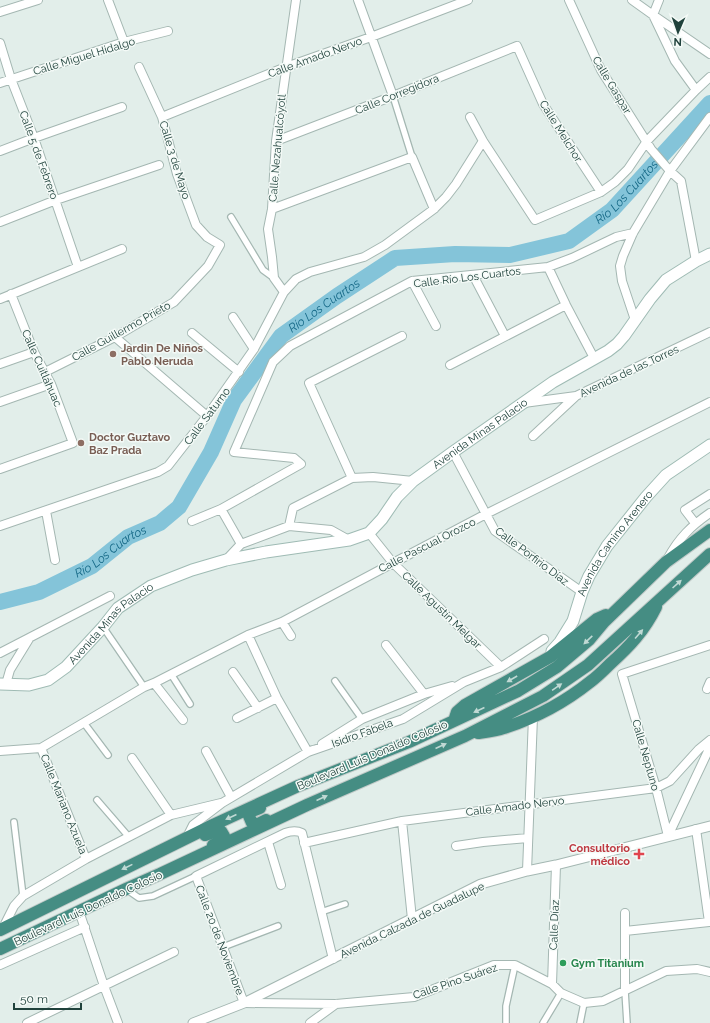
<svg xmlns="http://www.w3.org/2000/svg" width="710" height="1023" font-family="Raleway,sans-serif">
	<rect width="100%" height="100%" fill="#e2eeea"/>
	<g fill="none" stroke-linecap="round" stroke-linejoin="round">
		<path stroke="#84c4d9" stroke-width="16" id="s1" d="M0 602 39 592 92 566 128 537 160 523 179 507 211 452 234 400 281 336 337 296 395 258 455 254 510 255 569 241 612 210 710 103"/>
		<defs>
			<path id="pedestrian" d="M393 96 412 157
				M231 217 263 270 274 278
				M103 627 144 687
				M171 674 190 704
				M335 681 362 719
				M84 723 108 755
				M97 800 129 837
				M14 822 23 896
				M126 889 139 898 153 896 196 876
				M321 912 345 904
				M223 947 278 926
				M625 991 627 1023
				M506 1023V1006L515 965
				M543 1023 561 993
				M580 1023 584 1003"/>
			<path id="minor" d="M108 0 124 42
				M358 0 393 96
				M569 0 601 70 651 149 670 171 681 181 696 261
				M632 0 653 15 710 54
				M659 0 653 15 675 61 696 90
				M0 12 38 0
				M0 43 11 79 34 138 78 267
				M0 83 124 42 168 31
				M162 117 286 67 371 37 468 0
				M470 117 483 141 535 220 601 192 615 182 628 169 647 141 696 90 710 77
				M276 141 393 96 517 46 543 104 601 192
				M0 151 34 138 122 107
				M272 209 412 157 434 209
				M0 222 56 200 159 165
				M548 267 566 305 594 358
				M473 275 505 336
				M412 281 436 326
				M284 292 274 278 272 257 268 229 272 209 276 141 296 0
				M0 299 122 249
				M233 317 254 349
				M635 320 622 281 620 266 623 256 633 233 670 171 710 117
				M192 333 239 372
				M115 337 207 416
				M0 364 34 352
				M450 365 566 305
				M45 372 115 337 174 302 208 266 220 245 207 237 196 225 177 174 162 117 139 67
				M0 402 51 384
				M524 403 576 396 710 332
				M533 436 576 396
				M453 452 495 531 582 592
				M0 469 73 443 51 384 34 352 11 294
				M352 478 309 383 402 336
				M221 509 241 544
				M46 511 55 560
				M192 521 221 509 301 464 294 458 234 452 273 362 290 346 412 281 548 267 572 258 616 237 633 233
				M695 523 685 510 710 494
				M0 526 158 472 168 466 207 416 254 349 284 292 296 279 310 272 364 257 385 245 434 209 446 197 456 184 483 141
				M289 526 293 508 352 478 373 477 413 481
				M369 533 393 563 501 667
				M668 558C679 538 691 526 710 513
				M226 560 241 544 289 526 331 530 349 540
				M282 622 291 636
				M248 635 277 698 308 752 313 750
				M386 645 424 694
				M0 653 110 596
				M233 672 258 708
				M154 683 183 720
				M6 684 10 670 29 639
				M707 689 710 682
				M237 718 277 698
				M322 744 362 719 424 694 452 686
				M41 748 86 859
				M0 751 41 748 144 687 154 683 248 635 282 622 393 563 486 514 710 402
				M206 751 231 797
				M132 758 171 815
				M402 821 412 919
				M668 836 656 788 622 674 710 645
				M668 836 710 747
				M187 837 193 825 222 803 308 752 403 719 464 682 501 667 544 639
				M268 842 281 885
				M304 843 402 821 656 788 670 781 699 749 710 740
				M456 846 483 842 528 838
				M527 871 533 717
				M79 911 104 986 118 1023
				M625 913V991
				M3 928 14 906 23 896 86 859 171 815 221 803
				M625 931 709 922 696 829
				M333 959 302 833C296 830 291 831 285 833L196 876 244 1003 336 1004 414 997 494 965H515L552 984 561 993 584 1003 603 1001 666 971 697 969 710 972
				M0 965 85 927
				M552 984 556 865
				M27 1023 174 952
				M310 1023 336 1004"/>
			<path id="tertiary" d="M193 1023 244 1003 481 884 527 871 556 865 710 826"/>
			<g id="secondary">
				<path id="s2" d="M552 651 560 642 573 621 582 592 589 576 607 546 646 497 666 475 710 445"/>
				<path id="s3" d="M0 684 29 685 48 680 66 667 103 627 118 608 151 586 192 570 226 560 266 552 349 540 369 533 382 519 397 497 413 481 453 452 553 382 608 351 617 344 624 336 650 299 666 280 696 261 710 254"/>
			</g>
			<path id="trunk" d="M454 721 457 712 465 705 550 657 597 619 606 615
				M478 733C486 732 496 731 504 728 535 718 565 702 590 682 597 677 604 670 610 664 630 646 644 631 656 607
				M260 808 250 812 249 816 252 823 258 824 266 820
				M205 835 216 831H221L224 836 223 841 213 845
				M0 930 213 825 298 786 409 742 518 691 557 667 589 640 604 622 666 562 710 530
				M0 949 126 889 160 874 307 805 465 736 543 696 588 665 710 554"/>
		</defs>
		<use href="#pedestrian" stroke="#a4b7b2" stroke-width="8"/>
		<use href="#minor" stroke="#a4b7b2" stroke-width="10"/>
		<use href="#tertiary" stroke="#a4b7b2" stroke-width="11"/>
		<use href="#secondary" stroke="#9fbbb4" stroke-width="13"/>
		<use href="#trunk" stroke="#c1cac8" stroke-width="14"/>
		<use href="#pedestrian" stroke="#fff" stroke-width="5.5"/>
		<use href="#minor" stroke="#fff" stroke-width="8"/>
		<use href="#tertiary" stroke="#fff" stroke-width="9"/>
		<use href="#secondary" stroke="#fff" stroke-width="11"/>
		<use href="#trunk" stroke="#458d83" stroke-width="12"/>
	</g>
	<defs><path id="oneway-solid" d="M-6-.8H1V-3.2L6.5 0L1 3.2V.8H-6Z"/></defs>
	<g fill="#c0d9d4">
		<use href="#oneway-solid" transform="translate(677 584) rotate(-42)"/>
		<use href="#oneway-solid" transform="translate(639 634) rotate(-49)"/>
		<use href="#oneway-solid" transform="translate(588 640) rotate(136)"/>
		<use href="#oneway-solid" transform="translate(512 679) rotate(150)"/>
		<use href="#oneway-solid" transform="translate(557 687) rotate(-35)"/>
		<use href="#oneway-solid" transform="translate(479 710) rotate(155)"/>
		<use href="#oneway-solid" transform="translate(441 746) rotate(-24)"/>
		<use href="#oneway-solid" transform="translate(322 798) rotate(-24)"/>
		<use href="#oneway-solid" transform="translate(231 817) rotate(155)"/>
		<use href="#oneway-solid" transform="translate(127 867) rotate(154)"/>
	</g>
	<g fill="#8d6e63" stroke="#f4faf7" stroke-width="1.5">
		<circle cx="113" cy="354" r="4"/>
		<circle cx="81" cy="443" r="4"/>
	</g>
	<path fill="#e0444e" stroke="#f4faf7" stroke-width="1.5" d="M637 848h4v4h4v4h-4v4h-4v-4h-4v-4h4z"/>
	<circle fill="#2e9e5b" stroke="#f4faf7" stroke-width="1.5" cx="563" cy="963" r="4"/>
	<g text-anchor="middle" stroke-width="3" stroke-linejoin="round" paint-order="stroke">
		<g font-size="11" fill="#20423c" stroke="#f4faf7">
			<text transform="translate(84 56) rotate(-17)" y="4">Calle Miguel Hidalgo</text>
			<text transform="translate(315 57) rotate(-20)" y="4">Calle Amado Nervo</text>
			<text transform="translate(612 85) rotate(59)" y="4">Calle Gaspar</text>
			<text transform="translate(397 94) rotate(-22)" y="4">Calle Corregidora</text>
			<text transform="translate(561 131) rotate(58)" y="4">Calle Melchor</text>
			<text transform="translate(277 148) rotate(-85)" y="4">Calle Nezahualcóyotl</text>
			<text transform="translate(39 155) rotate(70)" y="4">Calle 5 de Febrero</text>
			<text transform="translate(175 160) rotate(73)" y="4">Calle 3 de Mayo</text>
			<text transform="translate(467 277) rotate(-7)" y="4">Calle Río Los Cuartos</text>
			<text transform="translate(121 331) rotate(-29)" y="4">Calle Guillermo Prieto</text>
			<text transform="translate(42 368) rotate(66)" y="4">Calle Cuitláhuac</text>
			<text transform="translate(629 371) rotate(-25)" y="4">Avenida de las Torres</text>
			<text transform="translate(207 416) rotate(-53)" y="4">Calle Saturno</text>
			<text dy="4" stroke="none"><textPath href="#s3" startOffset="565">Avenida Minas Palacio</textPath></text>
			<text dy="4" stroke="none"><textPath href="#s2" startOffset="126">Avenida Camino Arenero</textPath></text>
			<text transform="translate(427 545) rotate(-27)" y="4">Calle Pascual Orozco</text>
			<text transform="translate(532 556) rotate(37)" y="4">Calle Porfirio Díaz</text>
			<text transform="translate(442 610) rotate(44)" y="4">Calle Agustín Melgar</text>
			<text dy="4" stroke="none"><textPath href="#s3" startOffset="134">Avenida Minas Palacio</textPath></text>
			<text transform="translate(362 733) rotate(-20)" y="4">Isidro Fabela</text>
			<text transform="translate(372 755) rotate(-23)" y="4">Boulevard Luis Donaldo Colosio</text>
			<text transform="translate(646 755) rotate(74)" y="4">Calle Neptuno</text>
			<text transform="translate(64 804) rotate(68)" y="4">Calle Mariano Azuela</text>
			<text transform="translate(515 806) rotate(-7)" y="4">Calle Amado Nervo</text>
			<text transform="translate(88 908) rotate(-25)" y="4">Boulevard Luis Donaldo Colosio</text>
			<text transform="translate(412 920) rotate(-26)" y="4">Avenida Calzada de Guadalupe</text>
			<text transform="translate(554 925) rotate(-88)" y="4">Calle Díaz</text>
			<text transform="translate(220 940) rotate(69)" y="4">Calle 20 de Noviembre</text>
			<text transform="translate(455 981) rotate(-19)" y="4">Calle Pino Suárez</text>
		</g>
		<g font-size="11" font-weight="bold" fill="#785e54" stroke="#f4faf7" text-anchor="start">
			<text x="121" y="352">Jardin De Niños<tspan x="121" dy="13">Pablo Neruda</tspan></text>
			<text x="89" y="441">Doctor Guztavo<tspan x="89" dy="13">Baz Prada</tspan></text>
		</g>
		<g font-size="11" font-weight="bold" fill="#be3a42" stroke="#f4faf7" text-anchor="end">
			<text x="630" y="852">Consultorio<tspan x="630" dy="13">médico</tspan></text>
		</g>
		<g font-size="11" font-weight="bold" fill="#27864d" stroke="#f4faf7" text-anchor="start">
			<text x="571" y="967">Gym Titanium</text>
		</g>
		<g font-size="12" font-style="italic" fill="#136785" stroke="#f4faf7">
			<text dy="4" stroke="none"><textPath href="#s1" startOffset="795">Río Los Cuartos</textPath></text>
			<text dy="4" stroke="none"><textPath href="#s1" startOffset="458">Río Los Cuartos</textPath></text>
			<text dy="4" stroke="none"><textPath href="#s1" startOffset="123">Río Los Cuartos</textPath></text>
		</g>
	</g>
	<g transform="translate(678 32) rotate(182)" stroke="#f4faf7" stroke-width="3" paint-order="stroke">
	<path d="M0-3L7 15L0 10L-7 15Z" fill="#20423c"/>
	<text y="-6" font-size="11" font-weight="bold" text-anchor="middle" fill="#20423c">N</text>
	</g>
	<path d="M14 1003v6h67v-6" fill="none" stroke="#20423c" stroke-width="2"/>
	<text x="20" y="1003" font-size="12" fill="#20423c" stroke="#f4faf7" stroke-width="3" paint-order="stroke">50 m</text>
</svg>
